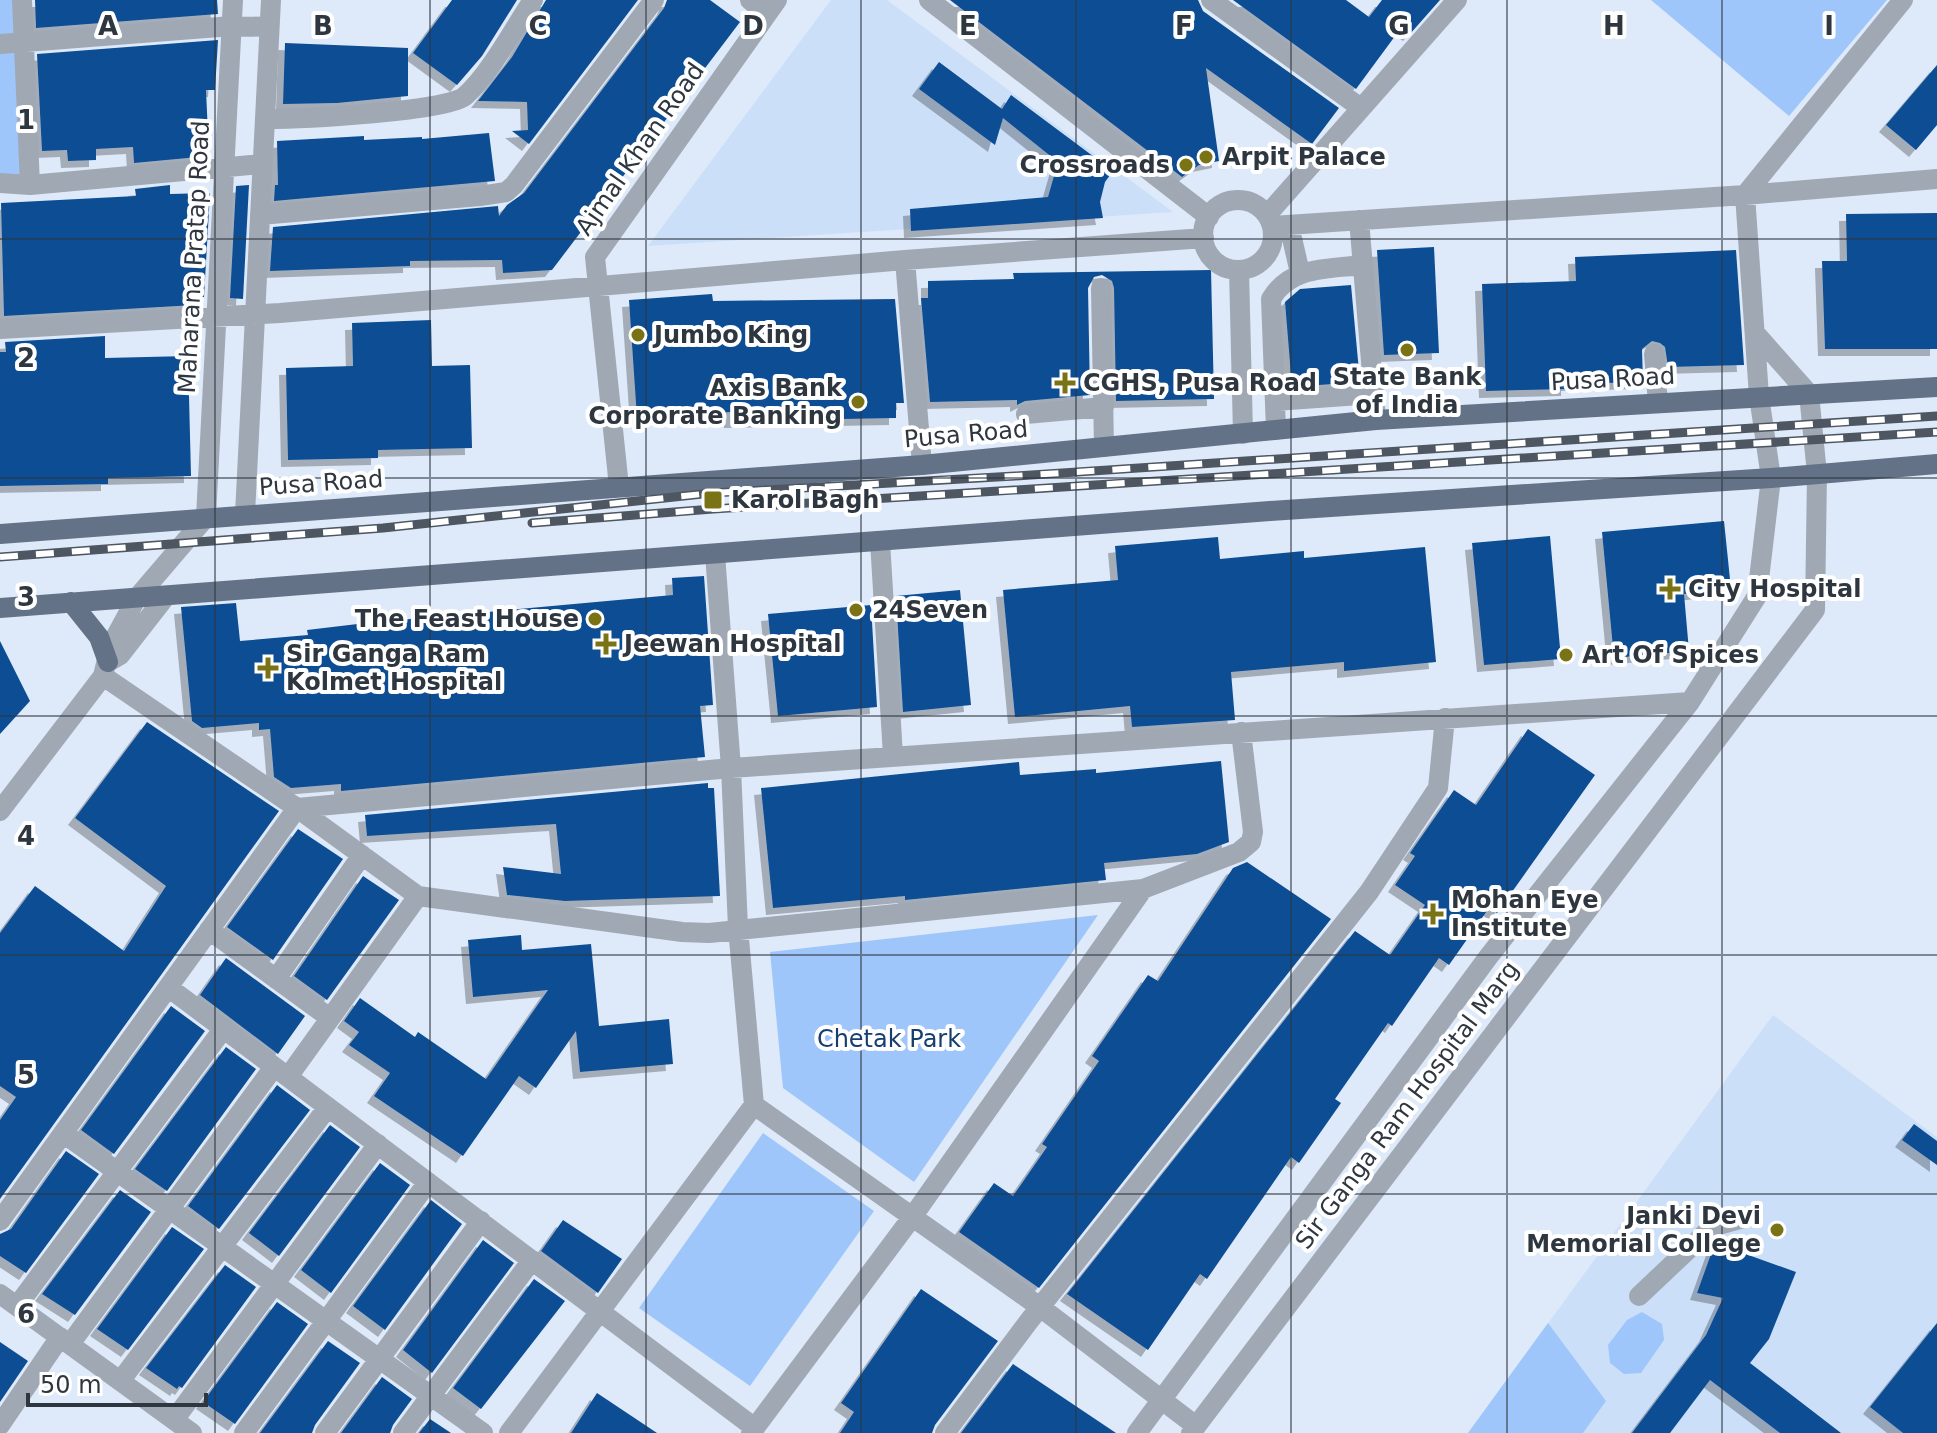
<svg xmlns="http://www.w3.org/2000/svg" width="1937" height="1433" font-family="'DejaVu Sans',sans-serif">
	<defs>
		<filter id="shadow"><feDropShadow dx="-7" dy="7" stdDeviation="0" flood-color="#0004"/></filter>
	</defs>
	<rect width="100%" height="100%" fill="#deeafa"/>
	<path fill="#cbdff9" d="M831 0H887L1173 212 648 246Z
		M1773 1015 1937 1137V1433H1468Z"/>
	<path fill="#9fc6fa" d="M0 0H22L34 176 0 179Z
		M1651 0H1887L1789 116Z
		M1098 915 914 1182 783 1088 770 952Z
		M763 1133 874 1211 750 1386 639 1308Z
		M1642 1312 1662 1324 1664 1340 1641 1373 1624 1374 1610 1363 1608 1345 1627 1320Z
		M1548 1323 1606 1401 1583 1433H1468Z"/>
	<path fill="#0e4d93" filter="url(#shadow)" d="M35 0H217L218 14 36 28Z
		M452 0H517L482 56 457 85 413 53Z
		M546 0H638L529 144 512 131 528 130 527 102 478 101 512 57Z
		M667 0H710L740 22 552 270 503 273 502 260 410 261V266L270 271 273 227 498 206 499 216 507 205 524 193 664 8Z
		M950 0H1198L1203 11 1339 108 1312 144 1206 68 1219 161 1199 165 1182 177Z
		M1233 0H1346L1369 17 1382 0H1440L1410 34 1401 28 1356 89Z
		M218 40 215 90H206L209 156 134 163 133 147 96 149V160L68 161 67 150 42 151 37 54Z
		M285 43 408 48V96L337 103 283 104Z
		M939 62 1002 109 1011 95 1113 171 1105 182 1100 202 1103 218 911 231 910 209 1048 197 1058 162 1003 118 995 145 919 89Z
		M1937 65V125L1916 150 1886 125Z
		M489 133 495 181 274 201 275 185H278L277 141 364 136V140L422 137V139Z
		M170 185V194L210 193 204 297 195 296V305L4 316 1 203 136 196 135 189Z
		M249 185 243 299 230 298 236 186Z
		M1937 213V349H1825L1822 261H1847L1846 214Z
		M1434 247 1439 353 1384 355 1377 250Z
		M1736 250 1744 365 1668 367 1665 347 1660 343 1652 341 1642 349 1643 382 1568 384V389L1486 391 1482 284 1576 281 1575 257Z
		M1211 270 1214 399 1116 401 1114 288 1112 281 1102 275 1094 277 1088 288 1090 395 1025 401 1017 405V400L930 402 921 298H928V281L1014 279 1013 273Z
		M1351 285 1360 382 1292 387 1285 302 1300 289Z
		M712 294 713 301 895 299 904 403H896V418L731 421V412L637 418 629 300Z
		M431 320 432 366 470 365 472 448 378 450V458L288 460 286 368 353 366 352 323Z
		M105 336V358L188 356 191 476 108 478V484L0 486V352H6L5 342Z
		M1724 521 1731 589 1684 594 1689 651 1614 658 1602 532Z
		M1550 536 1561 659 1484 665 1472 543Z
		M1218 537 1220 559 1304 551V558L1425 547 1436 662 1344 671V662L1231 672 1235 720 1132 727 1130 706 1015 717 1003 590 1118 580 1115 546Z
		M704 576 713 705 700 706 705 757 341 791V784L291 788 274 777 270 729 259 730V723L202 728 192 721 181 607 236 603 240 641 308 635 307 630 366 623 673 595 672 578Z
		M960 590 971 705 903 712 896 596Z
		M871 605 877 707 778 716 768 614Z
		M0 641 30 701 0 734Z
		M147 722 279 811 0 1199V1120L16 1097 0 1086V933L35 886 124 951 166 886 75 818Z
		M1528 729 1595 775 1497 913 1489 908 1449 965 1439 958 1392 1026 1388 1023 1335 1099 1341 1103 1299 1163 1291 1157 1207 1279 1200 1274 1148 1350 1067 1294 1355 931 1390 955 1425 905 1395 885 1415 856 1410 853 1454 790 1476 805Z
		M1221 761 1229 842 1197 854 1104 863 1106 880 905 900V896L773 908 761 788 1019 762 1020 775 1096 769V773Z
		M708 783V788H714L720 896 565 901 507 895 503 867 561 874 556 824 367 836 365 815Z
		M298 829 343 859 273 960 227 927Z
		M1247 862 1331 919 1039 1288 959 1232 994 1183 1013 1196 1047 1147 1042 1144 1099 1061 1092 1056 1148 975 1158 981 1233 868Z
		M363 876 399 900 327 1000 294 976Z
		M521 935 522 950 591 944 599 1026 669 1019 673 1064 580 1072 576 1031 536 1088 519 1076 463 1156 374 1096 390 1073 349 1045 359 1032 344 1021 360 998 415 1037 418 1032 486 1079 548 990 473 997 468 940Z
		M226 958 305 1016 278 1054 200 995Z
		M171 1006 205 1031 114 1154 81 1130Z
		M226 1047 256 1069 167 1191 135 1169Z
		M277 1085 310 1110 219 1229 188 1206Z
		M1914 1124 1937 1141V1165L1902 1140Z
		M330 1125 360 1147 279 1256 249 1233Z
		M66 1151 99 1174 26 1273 0 1256V1234L11 1229Z
		M380 1163 410 1185 331 1293 301 1270Z
		M120 1190 151 1212 75 1315 42 1294Z
		M431 1200 462 1224 385 1330 353 1306Z
		M563 1220 622 1259 598 1293 541 1251Z
		M172 1227 204 1249 128 1350 97 1329Z
		M483 1240 514 1263 432 1373 403 1350Z
		M1715 1243 1796 1272 1769 1339 1750 1363 1841 1433H1780L1710 1380 1670 1433H1632L1706 1335 1723 1298 1697 1293Z
		M225 1265 256 1287 182 1388 179 1386 177 1389 146 1368Z
		M534 1279 565 1301 481 1409 453 1388Z
		M921 1289 998 1341 935 1425 932 1433H840L854 1412 841 1403Z
		M277 1302 308 1324 235 1424 203 1402Z
		M1937 1323V1433H1903L1870 1407Z
		M328 1341 360 1363 315 1425 312 1433H260Z
		M0 1342 28 1361 0 1402Z
		M1013 1364 1116 1433H961Z
		M382 1377 412 1399 393 1425 390 1433H341Z
		M597 1393 657 1433H571Z
		M430 1419 451 1433H419Z"/>
	<g fill="none" stroke-linecap="round" stroke-linejoin="round">
		<path stroke="#a0a8b4" stroke-width="20" d="M22 0 30 185
			M750 0 767 14
			M929 0 1209 217
			M1211 0 1361 108
			M0 44 232 26 269 27
			M265 119C297 119 447 112 465 96 490 74 514 28 533 0
			M0 183 30 185 262 164
			M1203 235a35 35 0 1 1 70 0a35 35 0 1 1-70 0Z
			M260 215 480 196 506 192 514 185 654 0
			M1267 215 1457 0
			M1359 220 1376 420
			M1289 225 1300 273
			M1272 226 1745 195 1937 179
			M905 260 922 465
			M1239 270 1243 434
			M1101 288 1104 447
			M0 329 280 313 905 260 1204 238
			M1654 354 1658 403
			M1275 401 1374 394
			M1026 414 1104 407
			M1276 430 1271 299C1290 266 1329 269 1362 265
			M619 487 595 257 777 0
			M245 514 271 0
			M880 541 893 756
			M108 662 120 655 166 596
			M103 676 297 808 418 896 682 932 709 933 1143 889 1239 852 1251 842 1253 832 1241 732
			M0 811 103 676 110 647 136 599 206 517 233 0
			M209 930 330 1018
			M276 979 362 855
			M168 987 755 1428
			M288 1077 418 896
			M754 1105 1040 1307 1196 1426
			M63 1133 483 1433
			M0 1221 297 808 731 768 715 554
			M0 1294 192 1433
			M1639 1296 1712 1227 1751 1216
			M17 1306 224 1028
			M70 1344 274 1067
			M121 1380 328 1107
			M174 1420 378 1144
			M0 1425 60 1337
			M244 1433 428 1182
			M325 1433 481 1221
			M403 1433 532 1260
			M509 1433 754 1105 738 928 731 768 1690 702
			M751 1433 913 1216 1143 889
			M945 1433 1029 1321 1369 892 1438 788 1445 718
			M1137 1433 1489 956 1690 702 1757 596 1771 478 1759 396 1745 195 1903 0
			M1191 1433 1815 610 1817 474 1809 394 1755 333"/>
		<path stroke="#637286" stroke-width="20" d="M0 534 922 465 1376 420 1937 387
			M71 602 99 637 108 662
			M0 608 1270 511 1771 478 1937 464"/>
		<defs>
			<path id="rail" d="M532 523 713 509 1937 432
				M0 557 383 528 712 493 1015 476 1937 416"/>
		</defs>
		<use href="#rail" stroke="#4d5661" stroke-width="9"/>
		<use href="#rail" stroke="#fff" stroke-width="6" stroke-dasharray="18" stroke-linecap="butt"/>
	</g>
	<path fill="none" stroke="#2e3640" stroke-width="2" stroke-opacity="0.55" d="M215 0V1433M430 0V1433M646 0V1433M861 0V1433M1076 0V1433M1291 0V1433M1507 0V1433M1722 0V1433M0 239H1937M0 478H1937M0 716H1937M0 955H1937M0 1194H1937"/>
	<g fill="#7a7316" stroke="#fff" stroke-width="3">
		<circle cx="1206" cy="157" r="8"/>
		<circle cx="1186" cy="165" r="8"/>
		<circle cx="638" cy="335" r="8"/>
		<circle cx="1407" cy="350" r="8"/>
		<path d="M1061 371h8v8h8v8h-8v8h-8v-8h-8v-8h8z"/>
		<circle cx="858" cy="402" r="8"/>
		<rect x="703" y="490" width="20" height="20" rx="4"/>
		<path d="M1666 577h8v8h8v8h-8v8h-8v-8h-8v-8h8z"/>
		<circle cx="856" cy="610" r="8"/>
		<circle cx="595" cy="619" r="8"/>
		<path d="M602 632h8v8h8v8h-8v8h-8v-8h-8v-8h8z"/>
		<circle cx="1566" cy="655" r="8"/>
		<path d="M264 656h8v8h8v8h-8v8h-8v-8h-8v-8h8z"/>
		<path d="M1429 902h8v8h8v8h-8v8h-8v-8h-8v-8h8z"/>
		<circle cx="1777" cy="1230" r="8"/>
	</g>
	<g text-anchor="middle" stroke-width="8" stroke-linejoin="round" paint-order="stroke">
		<g font-size="24" fill="#2e3640" stroke="#fff">
			<text transform="translate(640 149) rotate(-55)" y="8">Ajmal Khan Road</text>
			<text transform="translate(194 257) rotate(-87)" y="8">Maharana Pratap Road</text>
			<text transform="translate(1613 379) rotate(-3)" y="8">Pusa Road</text>
			<text transform="translate(966 434) rotate(-5)" y="8">Pusa Road</text>
			<text transform="translate(321 483) rotate(-4)" y="8">Pusa Road</text>
			<text transform="translate(1407 1105) rotate(-53)" y="8">Sir Ganga Ram Hospital Marg</text>
		</g>
		<g font-size="24" font-weight="bold" fill="#2e3640" stroke="#fff" text-anchor="start">
			<text x="1222" y="165">Arpit Palace</text>
			<text x="1170" y="173" text-anchor="end">Crossroads</text>
			<text x="654" y="343">Jumbo King</text>
			<text x="1407" y="385" text-anchor="middle">State Bank<tspan x="1407" dy="28">of India</tspan></text>
			<text x="1083" y="391">CGHS, Pusa Road</text>
			<text x="842" y="396" text-anchor="end">Axis Bank<tspan x="842" dy="28">Corporate Banking</tspan></text>
			<text x="731" y="508">Karol Bagh</text>
			<text x="1688" y="597">City Hospital</text>
			<text x="872" y="618">24Seven</text>
			<text x="579" y="627" text-anchor="end">The Feast House</text>
			<text x="624" y="652">Jeewan Hospital</text>
			<text x="286" y="662">Sir Ganga Ram<tspan x="286" dy="28">Kolmet Hospital</tspan></text>
			<text x="1582" y="663">Art Of Spices</text>
			<text x="1451" y="908">Mohan Eye<tspan x="1451" dy="28">Institute</tspan></text>
			<text x="1761" y="1224" text-anchor="end">Janki Devi<tspan x="1761" dy="28">Memorial College</tspan></text>
		</g>
		<g font-size="24" fill="#163f70" stroke="#fff">
			<text x="889" y="1047">Chetak Park</text>
		</g>
	</g>
	<g font-size="26" text-anchor="middle" font-weight="bold" fill="#2e3640" stroke="#fff" stroke-width="8" stroke-linejoin="round" paint-order="stroke">
		<text x="108" y="35">A</text>
		<text x="323" y="35">B</text>
		<text x="538" y="35">C</text>
		<text x="753" y="35">D</text>
		<text x="968" y="35">E</text>
		<text x="1184" y="35">F</text>
		<text x="1399" y="35">G</text>
		<text x="1614" y="35">H</text>
		<text x="1829" y="35">I</text>
		<text x="26" y="129">1</text>
		<text x="26" y="367">2</text>
		<text x="26" y="606">3</text>
		<text x="26" y="845">4</text>
		<text x="26" y="1084">5</text>
		<text x="26" y="1323">6</text>
	</g>
	<path d="M28 1393v12h178v-12" fill="none" stroke="#2e3640" stroke-width="4"/>
	<text x="40" y="1393" font-size="24" fill="#2e3640" stroke="#ffffff" stroke-width="6" paint-order="stroke">50 m</text>
</svg>
